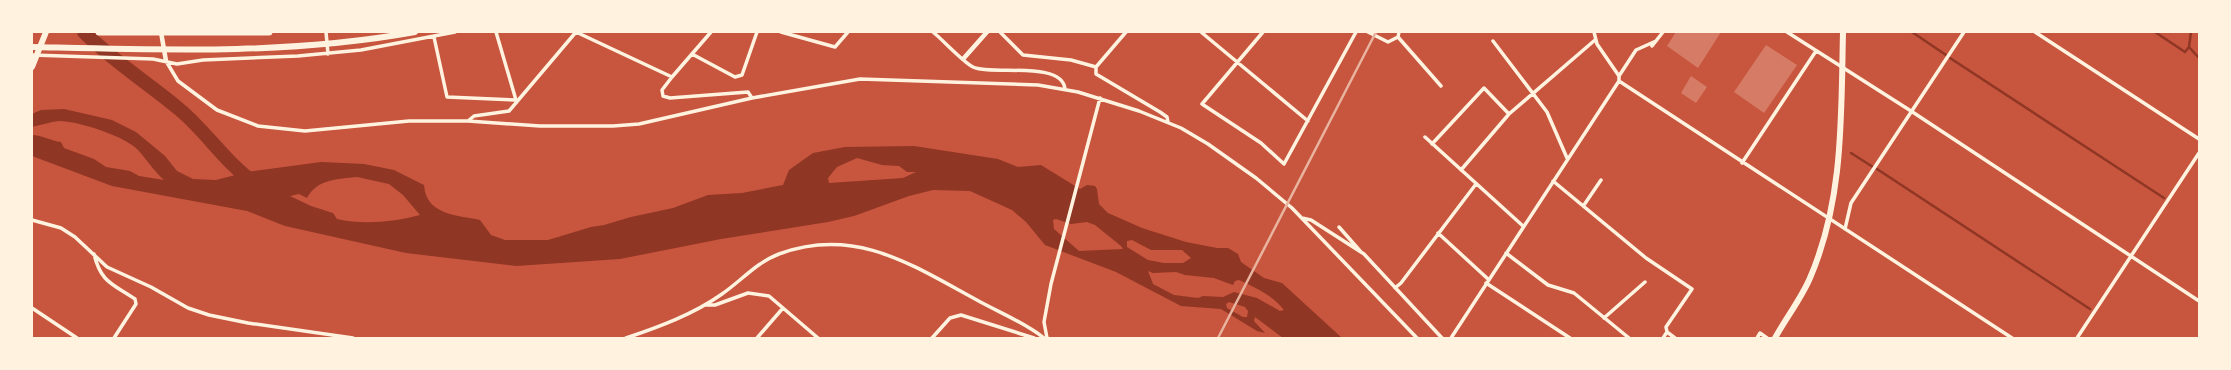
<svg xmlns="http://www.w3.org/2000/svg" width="2231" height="370" font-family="Karla,sans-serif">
	<rect width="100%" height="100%" fill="#c8553d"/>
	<path fill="#8f3625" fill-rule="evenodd" d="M64 109 112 120 136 132 165 156 177 171 193 179 216 180 247 172 321 162 364 164 394 170 424 185C426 215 457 215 480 220L491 235 505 240H548L591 227 604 225 631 217 673 208 708 195 742 193 783 185 789 170 813 153 845 147 914 146 998 159 1018 167 1041 165 1080 189 1087 185 1095 186 1097 189 1099 204 1108 213 1142 228 1186 242 1217 248H1228L1238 254 1241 262 1264 278 1282 283 1342 338H1283L1255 317 1254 321 1265 333 1257 331 1221 309 1181 306 1116 272 1045 245 1026 222 1012 210 970 191 933 190 909 196 854 216 828 222 721 239 620 259 516 266 406 253 285 226 247 211 112 186 32 156V135C42 135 51 141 61 142L64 148 94 159 106 167 130 171 139 176 164 180C154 171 147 160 138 150 125 136 78 121 59 121 50 122 41 125 32 127V114L41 110ZM857 158 882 165 899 166 907 172H916L903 178 829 183 828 178 837 167ZM357 177 389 184 403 195 420 215C394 222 363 225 337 219L333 213 311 206 290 196 299 194 307 198C317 179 338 179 357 177ZM1056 219 1071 224 1087 222 1095 225 1121 246 1123 249 1079 251 1054 229 1053 220ZM1132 240 1151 250H1182L1191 258 1183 263H1164L1148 260 1127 247V241ZM1148 271 1153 273 1176 272 1185 275 1214 278 1233 285 1235 281 1239 280C1254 287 1274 296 1284 310L1280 311 1257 298 1234 292 1223 297 1203 296 1198 298 1174 295 1153 284ZM1229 302 1245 307 1248 311 1247 317H1243L1227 308 1226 304Z"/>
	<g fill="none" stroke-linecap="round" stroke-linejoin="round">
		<path stroke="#8f3625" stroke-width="2.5" d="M1912 32 1946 55
			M2155 32 2185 52 2189 47
			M2191 32 2189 47 2199 58
			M1950 58 2164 198
			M1851 153 1873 167
			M1877 169 2090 309"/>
		<path stroke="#8f3625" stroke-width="14" d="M84 32C113 61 148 83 179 109 207 132 226 164 256 184"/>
	</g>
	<path fill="#d67c66" d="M1676 32H1721L1698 68 1667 46Z
		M1766 45 1797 65 1764 113 1734 92Z
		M1691 76 1707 87 1696 103 1681 93Z"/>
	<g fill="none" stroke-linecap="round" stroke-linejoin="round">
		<path stroke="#fff3e0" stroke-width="3.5" d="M326 32 328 54
			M496 32 516 100
			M576 32 672 77 711 32
			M781 32 835 47 848 32
			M933 32C943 40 963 62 973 67 991 76 1062 60 1065 89
			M1000 32 1023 55 1071 60 1096 67
			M1126 32 1096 67V74L1160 112 1167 117 1168 122
			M1201 32 1308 121
			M1263 32 1202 104 1261 143 1284 164 1356 32
			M1368 32 1388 42 1398 37
			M1399 32 1398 37 1441 86
			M1787 32 1911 111 2199 301
			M2035 32 2199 139
			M434 37 447 97 516 100
			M1493 41 1547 112 1567 158
			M1652 46 1663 32
			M692 54 735 77 742 75 757 32
			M32 55 153 59 177 64 203 60 298 56 361 50 455 32
			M166 61 178 81 217 110 258 126 305 131 409 121H468L540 126H613L639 124 752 98 860 79 1038 85 1078 92 1139 111 1181 128 1208 144 1256 178 1292 208 1417 338
			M1619 76 1636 50 1656 41
			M672 77 662 90 663 96 670 98 748 92 752 98
			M1619 81 2012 338
			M468 121 474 116 509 111 576 32
			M1425 137 1523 226
			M1432 144 1484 88 1509 114
			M1742 163 1816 51
			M1461 170 1509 114 1595 40
			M1553 181 1646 258 1692 289 1666 327 1667 332 1663 338
			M1584 205 1601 180
			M1302 218 1311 220 1364 254 1442 338
			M32 220 61 228 75 237 107 267 151 287 188 308 209 315 248 323 353 338
			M1339 227 1361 252
			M1845 229 1851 203 1964 32
			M1438 233 1488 279
			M1506 253 1548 285 1574 293 1629 338
			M94 254C101 283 113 284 135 299L136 304 114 338
			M1486 283 1570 338
			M1395 288 1401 283 1476 184
			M706 305H715L748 293 769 296 818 338
			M32 308 77 338
			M1604 318 1645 282
			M1667 332 1675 338
			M626 338C659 327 694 314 722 294 741 281 757 262 779 254 855 226 912 265 975 299 998 312 1024 322 1044 338
			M757 338 783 308
			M932 338 950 318 961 315 1034 338
			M1047 338 1044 322 1051 284 1100 98
			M1451 338 1619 81V76L1597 44 1594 32
			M1757 338 1760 333 1767 338
			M2077 338 2199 153"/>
		<path stroke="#fff3e0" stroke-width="4.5" d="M161 32 166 61
			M964 58 987 32"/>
		<path stroke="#fff3e0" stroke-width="6" d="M32 67 46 32"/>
		<path stroke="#fff3e0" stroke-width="6" d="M32 47C160 50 288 55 415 32
			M1775 338C1786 318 1801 299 1810 278 1844 199 1841 115 1843 32"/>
		<path stroke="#fff3e0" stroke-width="7" d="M99 32H269"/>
		<path stroke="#e9b49f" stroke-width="2.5" d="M1218 338 1376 32"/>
	</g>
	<rect width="2231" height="370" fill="none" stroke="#fff3e0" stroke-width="66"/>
</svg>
